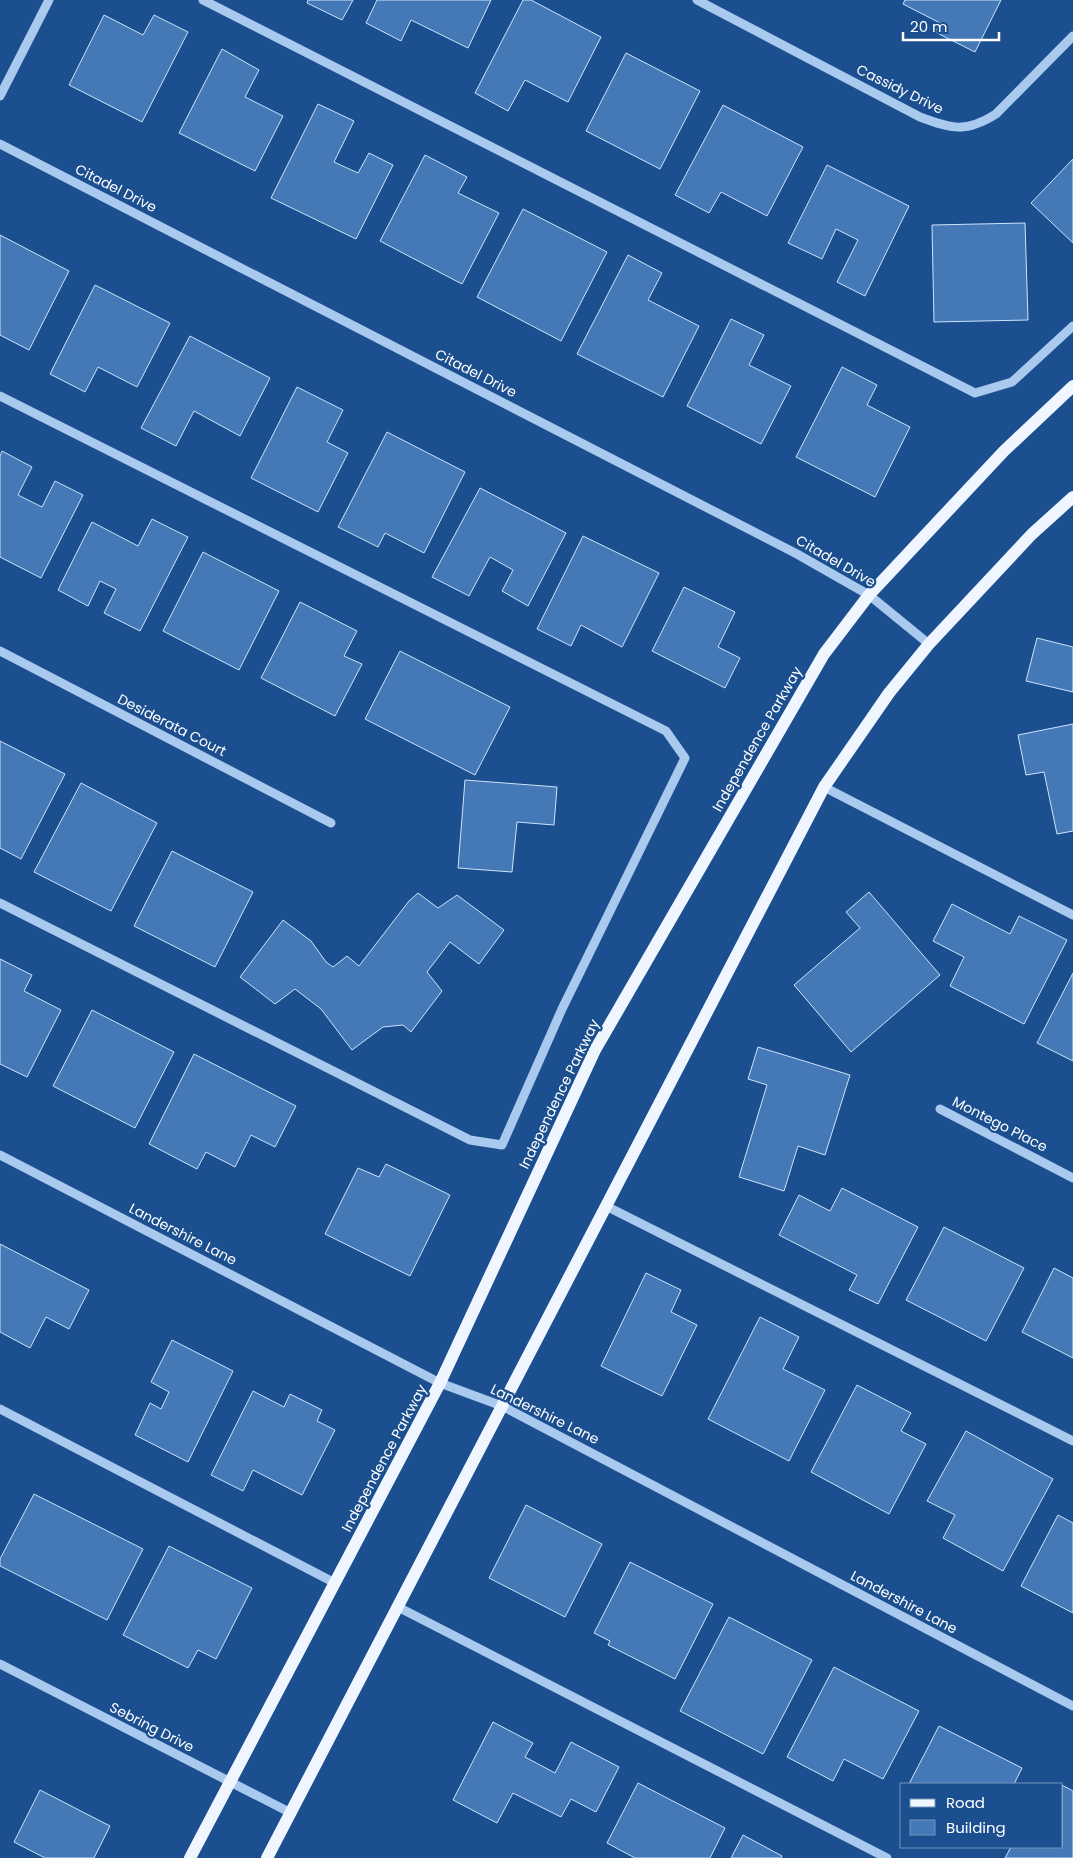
<svg xmlns="http://www.w3.org/2000/svg" width="1073" height="1858" font-family="Poppins,sans-serif">
	<rect width="100%" height="100%" fill="#1b4f8f"/>
	<path fill="#4478b7" stroke="#cfe3fa" d="M308 0H353L342 20 307 3Z
		M377 0H491L468 48 411 20 401 41 366 23Z
		M523 0H531L601 37 568 102 525 80 508 111 475 93Z
		M905 0H1001L975 52 935 32 940 23 903 4Z
		M104 15 143 35 154 15 188 32 142 122 69 85Z
		M222 49 259 70 245 97 283 116 255 171 179 133Z
		M626 53 700 91 660 169 586 131Z
		M318 104 354 121 334 162 358 173 369 153 393 165 356 239 271 198Z
		M723 105 803 147 767 216 721 192 709 213 675 195Z
		M425 155 467 177 458 193 499 213 462 284 380 241Z
		M1073 159V243L1031 203Z
		M827 165 909 206 865 296 837 282 858 240 836 229 822 259 788 243Z
		M523 209 607 252 561 341 477 297Z
		M1025 223 1028 320 934 322 932 225Z
		M0 235 69 271 29 350 0 335Z
		M628 255 662 273 648 300 699 326 663 397 577 354Z
		M95 285 170 323 137 387 98 367 85 392 50 374Z
		M731 319 764 335 749 365 791 386 761 444 687 406Z
		M190 336 270 378 240 436 194 411 176 446 141 428Z
		M842 367 877 385 867 405 910 427 875 497 796 457Z
		M297 387 343 410 327 442 348 453 318 512 251 478Z
		M387 432 465 472 424 553 385 533 378 547 338 527Z
		M2 451 32 467 18 495 42 507 55 481 83 495 41 578 0 557V456Z
		M480 488 566 533 528 606 502 591 513 570 490 557 469 596 432 577Z
		M152 519 188 537 140 631 104 613 116 589 100 581 88 606 58 590 92 522 138 546Z
		M583 536 659 573 622 647 581 625 571 646 537 629Z
		M203 552 279 591 239 670 163 631Z
		M684 587 735 612 718 647 740 658 725 688 652 651Z
		M300 602 357 631 344 656 362 664 335 716 261 678Z
		M1037 638 1073 647V692L1026 681Z
		M400 651 510 707 475 775 365 719Z
		M1073 724V831L1057 834 1044 772 1026 775 1018 735Z
		M0 741 65 774 21 859 0 848Z
		M465 780 557 787 554 825 517 822 512 872 458 868Z
		M81 783 157 823 111 911 34 872Z
		M172 851 253 892 215 967 134 926Z
		M869 892 940 975 851 1052 794 985 860 928 846 912Z
		M418 893 438 908 457 895 504 930 479 964 450 942 427 972 442 991 411 1032 403 1025 383 1027 352 1050 321 1009 295 989 275 1004 240 977 283 920 311 941 326 962 333 967 347 956 359 966 409 901Z
		M952 904 1010 934 1019 916 1067 940 1024 1024 950 986 964 957 933 941Z
		M0 959 32 975 24 991 61 1010 27 1077 0 1064Z
		M1073 973V1061L1037 1043Z
		M92 1010 174 1052 135 1128 53 1086Z
		M758 1047 850 1075 825 1155 798 1146 784 1191 739 1177 767 1085 748 1079Z
		M194 1054 296 1106 275 1147 251 1135 235 1167 206 1152 197 1169 149 1144Z
		M386 1164 450 1195 410 1276 325 1234 358 1168 379 1177Z
		M842 1188 918 1227 878 1304 849 1290 857 1275 779 1235 799 1195 830 1211Z
		M944 1227 1024 1268 986 1341 906 1300Z
		M0 1244 89 1290 69 1329 46 1317 30 1348 0 1332Z
		M1054 1268 1073 1278V1358L1022 1332Z
		M646 1273 681 1290 671 1312 697 1325 662 1396 601 1366Z
		M760 1317 799 1337 783 1369 825 1390 789 1461 708 1419Z
		M172 1340 233 1371 188 1462 135 1435 150 1403 161 1409 169 1392 151 1382Z
		M857 1385 911 1413 901 1431 926 1444 889 1514 811 1472Z
		M253 1391 284 1407 290 1394 322 1410 317 1421 335 1430 302 1495 253 1470 243 1491 211 1475Z
		M966 1431 1053 1479 1003 1571 943 1538 955 1515 927 1501Z
		M34 1494 143 1549 107 1620 0 1566V1559Z
		M526 1505 602 1544 565 1617 489 1578Z
		M1058 1515 1073 1523V1613L1021 1586Z
		M169 1546 252 1588 216 1659 198 1650 188 1668 123 1635Z
		M630 1562 713 1604 675 1679 608 1645 610 1641 594 1633Z
		M729 1617 812 1660 763 1754 680 1711Z
		M834 1667 919 1711 883 1779 844 1759 833 1781 787 1757Z
		M493 1722 533 1743 525 1757 555 1773 571 1742 619 1767 596 1812 571 1799 561 1817 513 1793 497 1823 453 1800Z
		M939 1726 1022 1768 1014 1784H909Z
		M638 1783 725 1828 710 1858H635L607 1843Z
		M1062 1785 1073 1791V1858H1005L1011 1847H1062Z
		M40 1790 110 1826 94 1858H45L14 1842Z
		M743 1835 782 1856 781 1858H731Z"/>
	<g fill="none" stroke-linecap="round" stroke-linejoin="round">
		<path stroke="#a9c9ee" stroke-width="9" d="M203 0 975 393 1012 382 1073 326
			M697 0 920 117C952 129 966 133 996 114L1073 36
			M0 96 49 0
			M0 144 797 554 869 595 929 644
			M0 396 666 731 685 758 562 1009 502 1145 470 1140 0 903
			M0 651 331 823
			M824 787 1073 915
			M940 1109 1073 1178
			M0 1155 440 1383 502 1406 1073 1706
			M606 1206 1073 1441
			M0 1409 335 1583
			M398 1607 887 1858
			M0 1664 291 1813"/>
		<path stroke="#f0f6ff" stroke-width="12" d="M190 1858 440 1383 595 1050 824 654 869 595 1004 451 1073 386
			M267 1858 824 787 889 693 929 644 1032 534 1073 497"/>
	</g>
	<g text-anchor="middle" stroke-width="4.5" stroke-linejoin="round" paint-order="stroke">
		<g font-size="14" fill="#fff" stroke="#1b4f8f">
			<text transform="translate(900 89) rotate(26)" y="5">Cassidy Drive</text>
			<text transform="translate(116 188) rotate(27)" y="5">Citadel Drive</text>
			<text transform="translate(476 373) rotate(27)" y="5">Citadel Drive</text>
			<text transform="translate(836 561) rotate(30)" y="5">Citadel Drive</text>
			<text transform="translate(172 725) rotate(27)" y="5">Desiderata Court</text>
			<text transform="translate(757 739) rotate(-60)" y="5">Independence Parkway</text>
			<text transform="translate(559 1094) rotate(-64)" y="5">Independence Parkway</text>
			<text transform="translate(1000 1124) rotate(27)" y="5">Montego Place</text>
			<text transform="translate(183 1234) rotate(27)" y="5">Landershire Lane</text>
			<text transform="translate(545 1414) rotate(26)" y="5">Landershire Lane</text>
			<text transform="translate(384 1458) rotate(-62)" y="5">Independence Parkway</text>
			<text transform="translate(904 1602) rotate(28)" y="5">Landershire Lane</text>
			<text transform="translate(152 1727) rotate(27)" y="5">Sebring Drive</text>
		</g>
	</g>
	<rect x="900" y="1783" width="162" height="65" fill="#1b4f8f" stroke="#7695bc"/>
	<rect x="910" y="1799" width="25" height="8" fill="#f0f6ff" stroke="#7695bc"/>
	<text x="946" y="1808" font-size="15" fill="#ffffff">Road</text>
	<rect x="910" y="1820" width="25" height="15" fill="#4478b7" stroke="#7695bc"/>
	<text x="946" y="1833" font-size="15" fill="#ffffff">Building</text>
	<path d="M903 32v8h96v-8" fill="none" stroke="#ffffff" stroke-width="2.5"/>
	<text x="910" y="32" font-size="15" fill="#ffffff" stroke="#1b4f8f" stroke-width="4" paint-order="stroke">20 m</text>
</svg>
